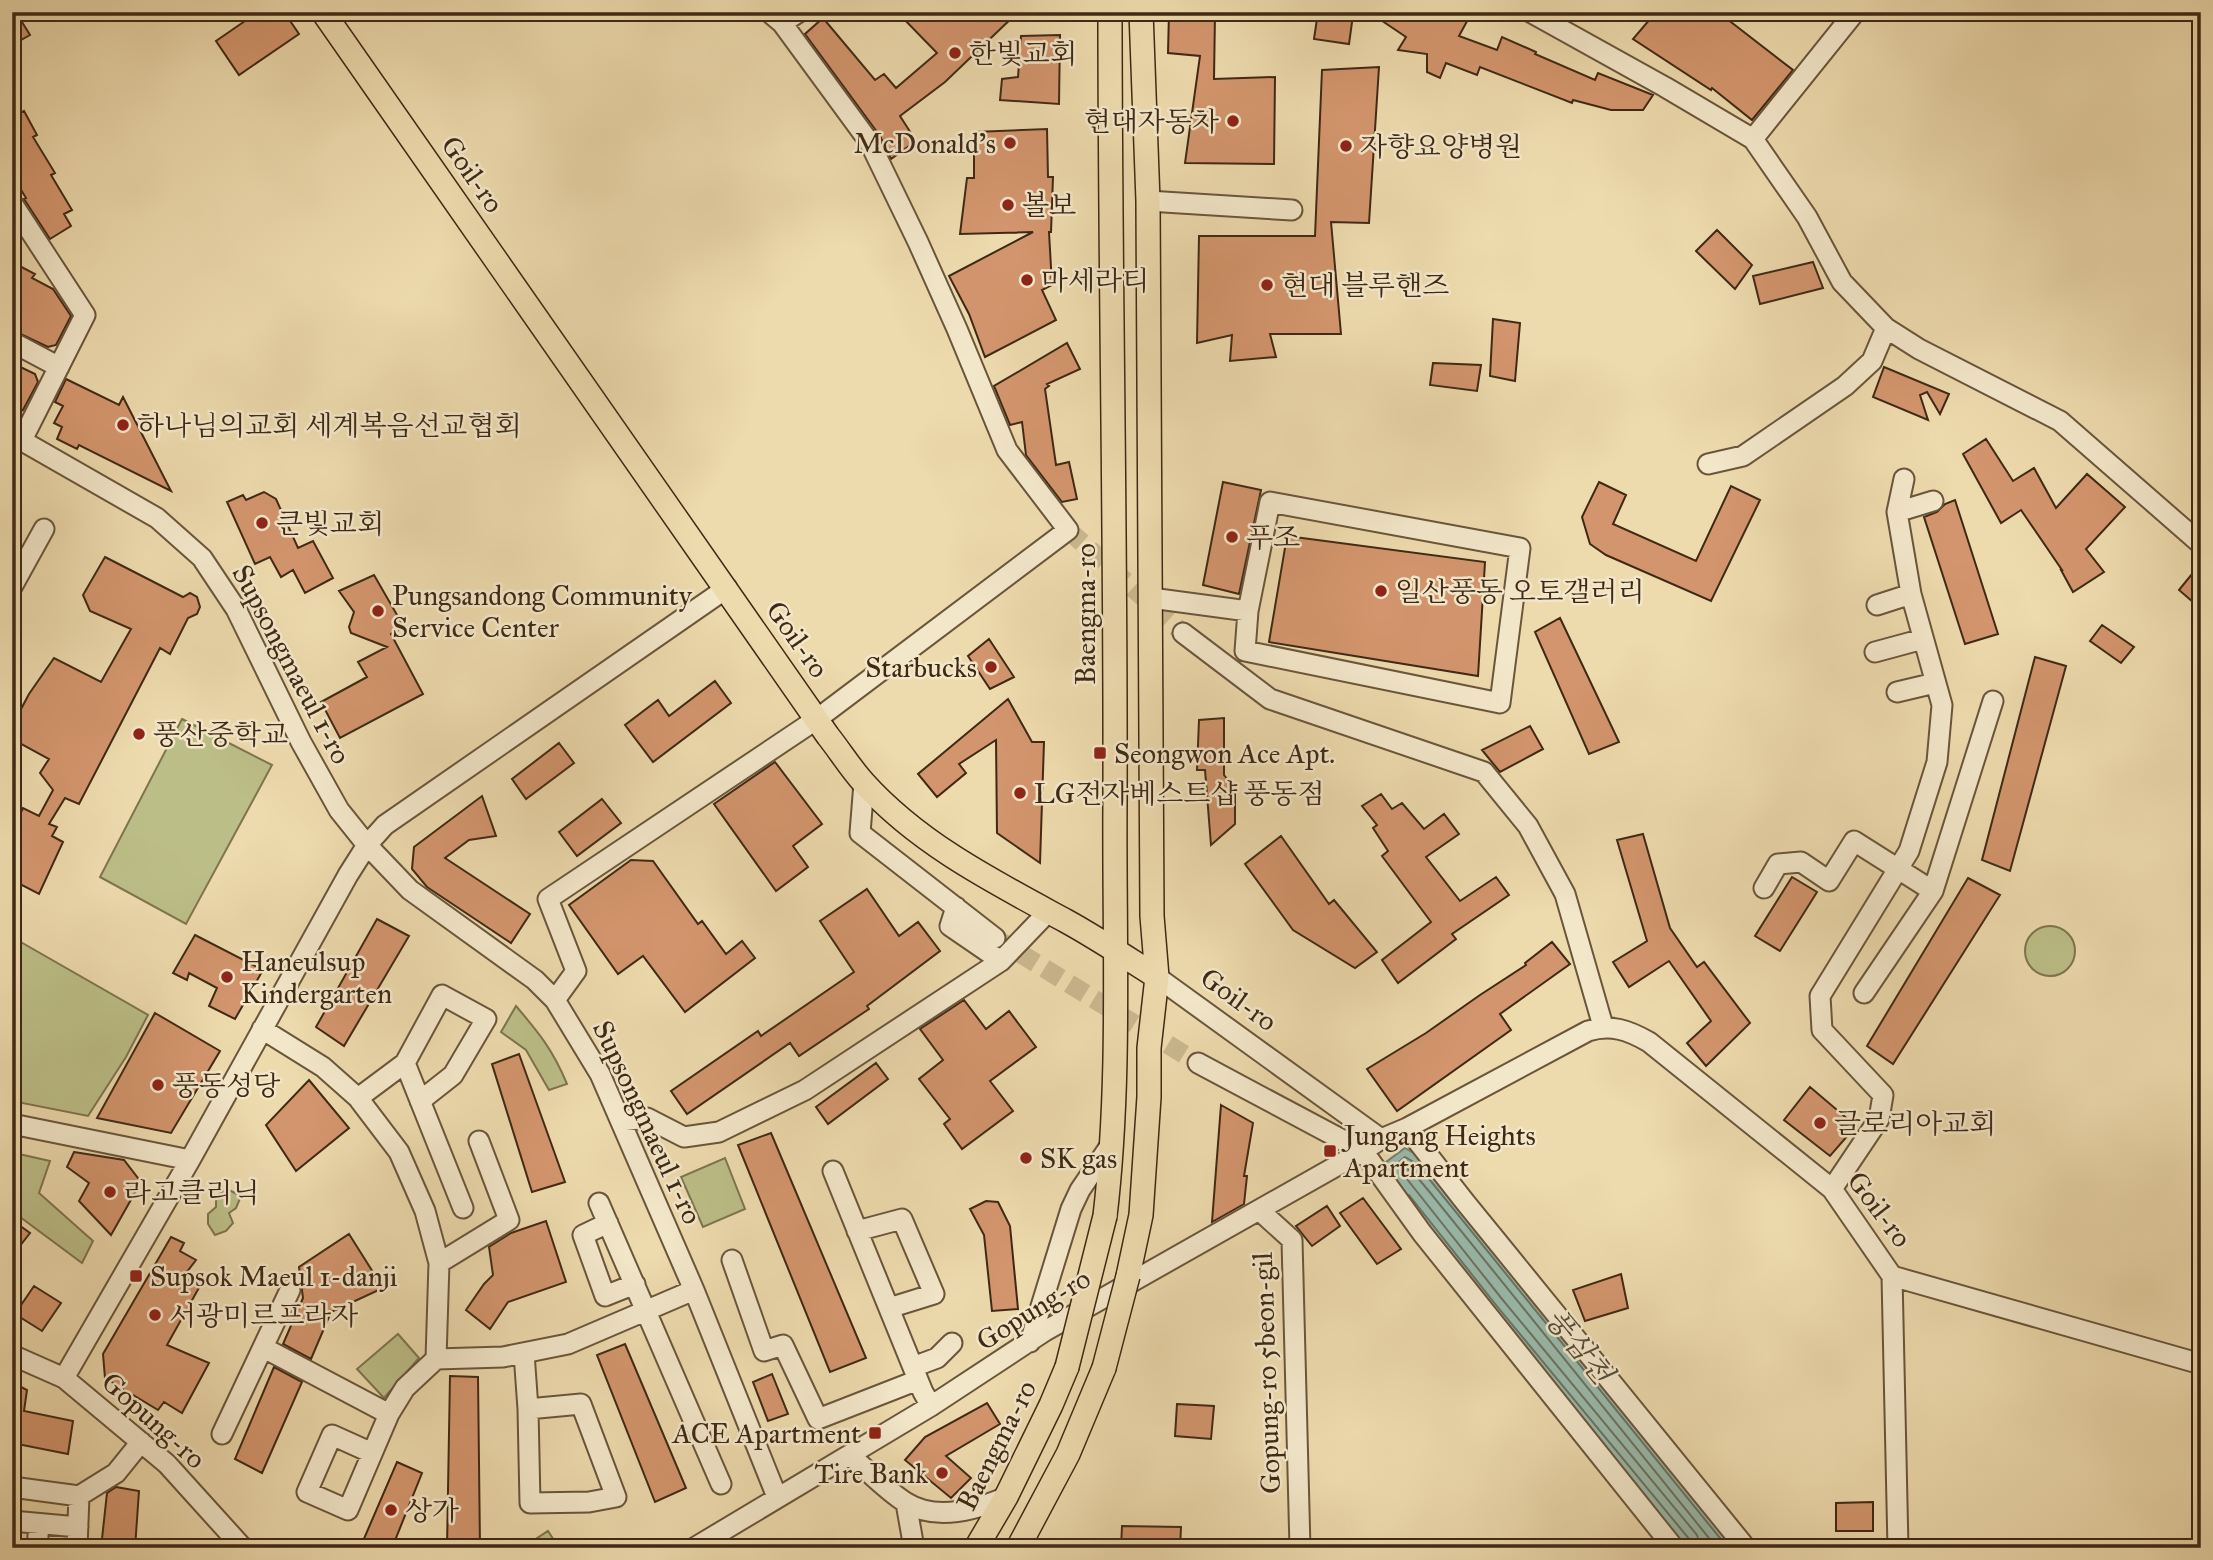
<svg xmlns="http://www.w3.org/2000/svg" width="2213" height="1560" font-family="'IM FELL Great Primer','Noto Serif KR',serif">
	<rect width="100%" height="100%" fill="#eddaad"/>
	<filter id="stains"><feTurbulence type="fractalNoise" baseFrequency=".00286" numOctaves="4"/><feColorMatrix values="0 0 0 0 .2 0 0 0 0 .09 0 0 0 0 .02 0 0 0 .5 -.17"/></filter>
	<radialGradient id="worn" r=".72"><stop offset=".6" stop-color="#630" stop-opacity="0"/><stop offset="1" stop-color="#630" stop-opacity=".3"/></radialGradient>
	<path fill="#bcbe87" stroke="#7e744e" stroke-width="2" d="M182 719 272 765 186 924 100 877Z
		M2025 951a25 25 0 1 1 50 0a25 25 0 1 1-50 0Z
		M12 937 148 1015 126 1057 88 1116 12 1101Z
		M516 1006C539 1033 553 1050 567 1084L549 1090 526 1050 501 1032Z
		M19 1154 50 1161 39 1193 93 1241 82 1263 12 1211V1186Z
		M725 1158 745 1209 703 1227 681 1177Z
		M227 1189 241 1196 236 1208 229 1213 233 1223 226 1231 215 1235 208 1224V1214L216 1207V1196Z
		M398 1334 419 1358 384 1398 357 1369Z
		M548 1531 559 1548H522Z"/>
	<path fill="#99baac" stroke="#758070" stroke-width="2" d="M1405 1148 1422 1158 1737 1548H1687L1615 1462 1378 1168Z"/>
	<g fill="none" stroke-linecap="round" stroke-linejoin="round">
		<path stroke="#6c7260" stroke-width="2" d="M1390 1169 1405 1157 1417 1164 1728 1548
			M1409 1195 1496 1305 1690 1540 1692 1548
			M1701 1548 1697 1535 1502 1299 1403 1174 1404 1169 1411 1170 1428 1190 1717 1548"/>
	</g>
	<path fill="#d3956d" stroke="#3f2915" stroke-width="2" d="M258 12H284L299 34 239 75 216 41Z
		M897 12H1018L945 82 900 116 916 141 891 159 880 136 805 34 823 18 875 80 884 74 896 88 937 53Z
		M1169 12 1215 14 1214 79 1275 77 1274 164 1185 163 1200 56 1168 53Z
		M1318 12 1353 15 1349 44 1314 39Z
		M1369 12H1472L1459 36 1497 50 1502 37 1536 52 1535 54 1595 80 1598 73 1653 95 1643 110H1611L1573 100 1572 103 1480 67 1477 75 1446 63 1440 78 1427 72V54L1398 50 1406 37Z
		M1656 12H1718L1793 70 1752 120 1712 88 1711 90 1633 39Z
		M22 22 30 35 12 45V28Z
		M1060 35 1059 104 1000 100 1002 79 1018 77 1021 36Z
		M1379 67 1369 223 1331 222 1341 334H1270L1276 357 1230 361 1232 335 1197 343 1199 236H1315L1322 70Z
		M24 111 37 135 33 137 55 173 51 175 72 210 64 214 71 226 50 239 24 199 26 198 12 175V118Z
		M1047 129 1048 177H1053L1051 232H1049L1052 285 1042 290 1056 320 985 357 969 314 949 276 1033 232 960 234 967 178H974V132Z
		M1717 230 1752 265 1735 289 1696 251Z
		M12 262 35 274 32 278 53 289 71 316 56 345 48 347 12 330Z
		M1813 262 1823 288 1760 304 1753 276Z
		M1493 319 1520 323 1515 381 1490 376Z
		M1067 343 1080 369 1047 384 1049 386 1045 389 1056 465 1069 462 1077 499 1062 502 1026 455 1022 422 1010 425 994 386Z
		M12 363 35 374 38 382 23 410 12 416Z
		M1433 363 1481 365 1477 391 1430 385Z
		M1884 367 1949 394 1940 414 1927 392 1920 395 1928 420 1873 397Z
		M66 379 119 405 123 397 171 491 79 445 77 449 57 439 62 427 54 423 63 406 55 402Z
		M1986 439 2013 481 2034 468 2056 508 2087 474 2125 507 2086 549 2104 572 2073 592 2061 570H2062L2021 510 2001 523 1963 454Z
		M1223 482 1261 490 1239 594 1203 585Z
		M1599 482 1626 495 1613 524 1696 561 1731 486 1760 500 1711 601 1606 555 1590 544 1582 517Z
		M264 492 276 499 298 548 313 541 333 578 305 593 293 570 281 577 270 557 255 564 227 502 243 495 246 500Z
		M1955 500 1998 634 1965 644 1924 517 1937 512 1945 504Z
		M1287 536 1485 562 1478 676 1269 642Z
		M105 557 183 597 190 593 197 597 200 607 197 614 188 618 170 654 160 648 79 804 65 798 49 824 57 827 52 836 63 842 39 894 12 880V817L18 819 23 808 39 816 53 790 40 773 49 759 12 739V737L20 711 29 694 54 658 101 682 131 629 90 611 83 595Z
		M2192 574 2201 582V609L2179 590Z
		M374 575 404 627 391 634 423 694 340 738 321 702 367 677 358 662 387 647 351 633 349 627 354 612 339 591Z
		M1560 618 1619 742 1589 754 1535 632Z
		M2102 625 2134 647 2121 663 2090 641Z
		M989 639 1014 677 990 689 968 656Z
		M2035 657 2066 666 2010 871 1982 860Z
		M715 681 731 703 653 762 625 725 658 700 669 716Z
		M1008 699 1032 742H1044L1040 863 997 833 996 740 959 764 966 773 937 797 918 774Z
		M1224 718V775L1235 789V824L1211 845 1205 770H1197L1199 720Z
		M1530 726 1543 749 1500 772 1482 750Z
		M559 743 574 763 526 799 512 779Z
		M775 762 822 824 793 846 808 867 776 891 714 804Z
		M1381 794 1392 809 1402 803 1424 829 1444 814 1459 834 1426 857 1460 901 1496 877 1509 895 1452 934 1456 939 1398 983 1382 960 1431 922 1382 856 1388 851 1373 828 1377 825 1362 806Z
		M482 796 496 836 469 840 445 858 530 914 511 943 427 887 412 869 414 847Z
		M602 799 621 823 577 856 559 832Z
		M1643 834 1670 928 1697 967 1704 962 1750 1023 1706 1066 1687 1043 1711 1021 1669 961 1629 987 1613 962 1647 941 1617 840Z
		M1281 836 1329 904 1334 900 1377 952 1355 968 1293 930 1245 864Z
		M631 860 653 861 698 924 702 921 726 954 742 941 755 958 685 1012 643 956 618 974 569 905Z
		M1792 877 1817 892 1780 951 1755 936Z
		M1968 878 2000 895 1893 1064 1867 1046Z
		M867 889 899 936 918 922 940 951 867 1006 869 1009 799 1056 790 1043 687 1114 671 1091 758 1031 761 1036 854 972 820 921Z
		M377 919 409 936 344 1046 316 1027Z
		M195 935 263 970 235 1019 209 1006 217 988 189 973 187 980 173 973Z
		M1552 942 1570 964 1500 1014 1511 1030 1397 1111 1367 1069 1426 1033 1480 995 1526 965 1525 963Z
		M964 1000 986 1029 1009 1011 1036 1047 990 1081 1013 1111 962 1149 944 1124 950 1119 919 1079 943 1060 920 1029Z
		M155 1013 220 1051 171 1133 97 1118Z
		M519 1054 565 1182 532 1192 492 1064Z
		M876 1063 888 1079 828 1124 816 1107Z
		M309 1080 349 1128 296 1171 266 1125Z
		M1810 1087 1856 1126 1830 1156 1784 1120Z
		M1221 1105 1253 1123 1244 1176H1247L1244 1204 1212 1222Z
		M771 1133 866 1358 830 1372 738 1145Z
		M74 1152 124 1160 141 1182 111 1235 79 1201 89 1183 67 1167Z
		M1363 1198 1401 1249 1377 1264 1340 1213Z
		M986 1201 998 1202 1010 1226 1018 1309 992 1311 984 1235 970 1209Z
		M1327 1206 1340 1226 1312 1246 1296 1226Z
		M12 1220 30 1233 12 1256Z
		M546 1221 566 1282 508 1302 490 1329 466 1310 484 1284 493 1275 489 1247 511 1233Z
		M349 1234 383 1288 331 1312 311 1359 283 1344 303 1298 299 1267Z
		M171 1237 184 1243 180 1251 196 1260 183 1277 200 1286 167 1345 209 1363 182 1413 164 1402 158 1410 105 1378 103 1354Z
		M1621 1274 1628 1308 1585 1321 1573 1290Z
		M34 1286 61 1303 42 1331 15 1314Z
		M625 1344 686 1488 655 1502 597 1355Z
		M274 1367 302 1382 262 1473 235 1459Z
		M772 1374 788 1414 768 1421 753 1382Z
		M450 1376 478 1377 480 1548H447Z
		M12 1382 27 1390 24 1411 73 1421 68 1454 12 1443Z
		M987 1403 1000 1424 946 1456 971 1478 951 1498 905 1460 925 1437Z
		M1177 1404 1214 1406 1211 1439 1175 1436Z
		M397 1462 422 1473 392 1548H360Z
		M116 1487 139 1491 135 1548H101L107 1493Z
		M1873 1502V1531H1836V1503Z
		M1122 1526 1181 1527 1180 1548H1121Z"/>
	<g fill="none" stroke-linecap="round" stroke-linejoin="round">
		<path stroke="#cab78f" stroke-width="19" stroke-dasharray="19 10" stroke-linecap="butt" d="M1068 530 1183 633
			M995 938 1198 1063"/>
		<defs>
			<path id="minor" d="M1530 12 1665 87 1753 139 1807 217 1842 282 1886 328 1919 349 2060 421 2201 544
				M782 23 799 12
				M1753 139 1855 12
				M1148 201 1292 210
				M12 203 85 315 22 440
				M12 342 59 367
				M12 435 157 518 202 558 236 609 301 742 339 810 367 845 410 890 535 980 555 1000 600 1074 694 1290 777 1497
				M1708 464 1743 456 1845 386 1872 361 1886 328
				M1270 502 1520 548 1500 703 1245 651 1248 611Z
				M1897 512 1933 501
				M12 587 44 529
				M1151 598 1248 611
				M1877 605 1911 594
				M1183 633 1270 699 1484 772 1528 826 1565 894 1603 1026
				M1875 652 1923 639
				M1897 692 1935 683
				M864 783 860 833 995 938
				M1764 888 1778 864 1801 862 1829 881 1854 841 1933 891
				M956 907 950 926 1001 961
				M1157 977 1381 1139
				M1864 993 1933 891 1993 701
				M555 1000 576 971 548 899 817 719 1068 530 1007 450 957 329 918 242 870 143 782 23 769 12
				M262 1029 323 1067 358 1098 399 1152 425 1211 439 1263 436 1359
				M405 1063 463 1208
				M1198 1063 1363 1151 1422 1233 1674 1548
				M358 1098 405 1063 442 995 486 1019 453 1075 420 1101
				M621 1121 647 1118 684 1137 719 1132 805 1090 1001 961 1048 912
				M12 1124 190 1160
				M1407 1128 1465 1202 1746 1548
				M833 1171 923 1392 931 1406
				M1832 1189 1879 1119 1883 1095 1822 1030 1820 996 1909 851 1937 762 1942 705 1911 594 1897 512 1904 479
				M599 1203 721 1484
				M1259 1210 1292 1240 1300 1548
				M608 1223 583 1235 605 1296 635 1284
				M857 1231 902 1219 934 1294 889 1308
				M732 1260 764 1351 783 1345 818 1419 918 1380
				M439 1263 509 1220 479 1141
				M1892 1276 1898 1548
				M1030 1342 1071 1209 1080 1190 1112 1143
				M264 1348 389 1414
				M524 1353 528 1409 530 1503 589 1502 616 1497 581 1404 528 1409
				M12 1355 64 1378 167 1464 243 1548
				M913 1367 937 1358 952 1343
				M64 1378 190 1160 348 875 367 845 385 825 727 588
				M222 1434 290 1290
				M372 1453 332 1435 307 1492 348 1510 389 1414 405 1388 436 1359 503 1357 568 1344 694 1290
				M851 1456C868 1471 886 1490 905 1502 936 1522 976 1510 1006 1497
				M12 1487 79 1496 116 1473 141 1442
				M906 1503 914 1548
				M12 1521 78 1527
				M37 1548 39 1524
				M77 1548 79 1496
				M694 1548 931 1406 1045 1331 1363 1151 1381 1139 1407 1128 1588 1031C1611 1024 1628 1030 1649 1042L1832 1189 1892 1276 2201 1364"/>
			<path id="major" d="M323 12 828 736C840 751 851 769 864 783 919 844 994 882 1066 921 1097 938 1127 958 1157 977
				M1105 1216C1121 1082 1114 939 1115 805 1116 540 1110 276 1110 12
				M1128 1276 1141 1215 1149 1097V1048L1157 977 1152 916 1148 201 1141 12
				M976 1548 1006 1497 1051 1405 1067 1367
				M1018 1548 1068 1454 1104 1368"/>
		</defs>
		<use href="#minor" stroke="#6a553b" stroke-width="23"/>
		<use href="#major" stroke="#3f2915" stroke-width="26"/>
		<use href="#minor" stroke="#f3e7ca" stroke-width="19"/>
		<use href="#major" stroke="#eddaad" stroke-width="23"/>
		<defs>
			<path id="major-bridge" d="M1067 1367 1105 1216
				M1104 1368 1128 1276"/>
		</defs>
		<use href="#major-bridge" stroke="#3f2915" stroke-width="26" stroke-linecap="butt"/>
		<use href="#major-bridge" stroke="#eddaad" stroke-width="23"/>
	</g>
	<g fill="#8f2418" stroke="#f3e7ca" stroke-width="2.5">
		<circle cx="955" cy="53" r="7"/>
		<circle cx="1233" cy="121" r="7"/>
		<circle cx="1010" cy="143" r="7"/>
		<circle cx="1346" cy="146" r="7"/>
		<circle cx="1008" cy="205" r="7"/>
		<circle cx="1027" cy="280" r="7"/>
		<circle cx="1267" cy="285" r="7"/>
		<circle cx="123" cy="425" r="7"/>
		<circle cx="262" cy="523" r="7"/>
		<circle cx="1232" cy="537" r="7"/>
		<circle cx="1381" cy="591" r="7"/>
		<circle cx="378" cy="611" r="7"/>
		<circle cx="991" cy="667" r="7"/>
		<circle cx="139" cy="734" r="7"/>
		<rect x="1093" y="746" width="14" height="14" rx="3.5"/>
		<circle cx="1020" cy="793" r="7"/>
		<circle cx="227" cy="977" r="7"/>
		<circle cx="158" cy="1085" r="7"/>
		<circle cx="1820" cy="1123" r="7"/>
		<rect x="1323" y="1144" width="14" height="14" rx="3.5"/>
		<circle cx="1026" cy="1158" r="7"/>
		<circle cx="110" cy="1192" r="7"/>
		<rect x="129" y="1269" width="14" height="14" rx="3.5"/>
		<circle cx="155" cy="1315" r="7"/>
		<rect x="868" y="1426" width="14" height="14" rx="3.5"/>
		<circle cx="942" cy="1473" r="7"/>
		<circle cx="391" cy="1510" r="7"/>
	</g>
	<g text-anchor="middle" stroke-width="5" stroke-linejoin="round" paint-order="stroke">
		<g font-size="28" fill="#3f2915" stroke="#f3e7ca" text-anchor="start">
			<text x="969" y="63">한빛교회</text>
			<text x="1219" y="131" text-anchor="end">현대자동차</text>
			<text x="996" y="153" text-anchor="end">McDonald's</text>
			<text x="1360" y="156">자향요양병원</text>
			<text x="1022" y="215">볼보</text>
			<text x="1041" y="290">마세라티</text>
			<text x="1281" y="295">현대 블루핸즈</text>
			<text x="137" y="435">하나님의교회 세계복음선교협회</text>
			<text x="276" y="533">큰빛교회</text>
			<text x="1246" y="547">푸조</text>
			<text x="1395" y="601">일산풍동 오토갤러리</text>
			<text x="392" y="605">Pungsandong Community<tspan x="392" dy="32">Service Center</tspan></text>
			<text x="977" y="677" text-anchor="end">Starbucks</text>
			<text x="153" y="744">풍산중학교</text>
			<text x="1114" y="763">Seongwon Ace Apt.</text>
			<text x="1034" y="803">LG전자베스트샵 풍동점</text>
			<text x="241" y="971">Haneulsup<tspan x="241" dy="32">Kindergarten</tspan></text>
			<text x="172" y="1095">풍동성당</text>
			<text x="1834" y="1133">글로리아교회</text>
			<text x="1344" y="1145">Jungang Heights<tspan x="1344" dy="32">Apartment</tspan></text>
			<text x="1040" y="1168">SK gas</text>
			<text x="124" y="1202">라고클리닉</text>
			<text x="150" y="1286">Supsok Maeul 1-danji</text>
			<text x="169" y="1325">서광미르프라자</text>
			<text x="861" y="1443" text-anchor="end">ACE Apartment</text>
			<text x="928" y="1483" text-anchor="end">Tire Bank</text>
			<text x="405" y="1520">상가</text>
		</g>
		<g font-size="28" fill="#3f2915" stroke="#f3e7ca">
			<text transform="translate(473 174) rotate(55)" y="10">Goil-ro</text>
			<text transform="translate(1085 614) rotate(-90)" y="10">Baengma-ro</text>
			<text transform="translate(798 639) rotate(55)" y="10">Goil-ro</text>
			<text transform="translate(292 664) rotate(62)" y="10">Supsongmaeul 1-ro</text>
			<text transform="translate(1239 999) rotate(36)" y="10">Goil-ro</text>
			<text transform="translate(648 1122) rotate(65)" y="10">Supsongmaeul 1-ro</text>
			<text transform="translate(1880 1209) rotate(53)" y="10">Goil-ro</text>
			<text transform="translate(1033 1309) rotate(-32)" y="10">Gopung-ro</text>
			<text transform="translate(1266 1373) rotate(-92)" y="10">Gopung-ro 5beon-gil</text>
			<text transform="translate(154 1420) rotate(42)" y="10">Gopung-ro</text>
			<text transform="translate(996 1445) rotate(-63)" y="10">Baengma-ro</text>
		</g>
		<g font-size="30" font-style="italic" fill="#564d3b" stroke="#f3e7ca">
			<text transform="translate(1579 1346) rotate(51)" y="10">풍삼천</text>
		</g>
	</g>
	<rect width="2213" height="1560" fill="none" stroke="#eddaad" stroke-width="42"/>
	<rect x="14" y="14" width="2185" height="1532" fill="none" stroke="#3f2915" stroke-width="3.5"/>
	<rect x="21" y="21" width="2171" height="1518" fill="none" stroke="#3f2915" stroke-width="2"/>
	<rect width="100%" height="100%" filter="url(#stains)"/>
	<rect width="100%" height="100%" fill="url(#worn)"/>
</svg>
